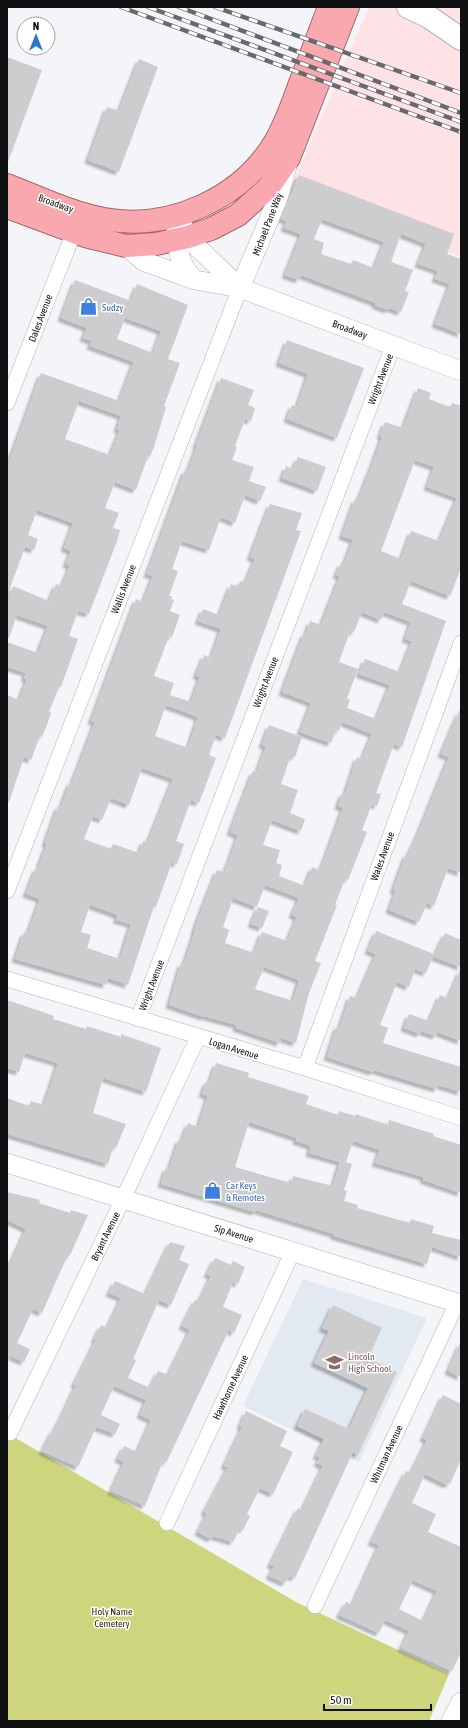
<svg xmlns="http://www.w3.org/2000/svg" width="468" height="1728" font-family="'Asap Condensed',sans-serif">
	<defs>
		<filter id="shadow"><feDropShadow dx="-3.5" dy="3.5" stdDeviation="1" flood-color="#0004"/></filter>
	</defs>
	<rect width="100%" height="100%" fill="#f3f5f8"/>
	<path fill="#fee3e6" d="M369 7H461V257L288 194Z"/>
	<path fill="#e2e9f1" d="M303 1279 427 1318 359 1462 243 1406Z"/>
	<path fill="#cdd57d" d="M7 1433 296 1602 449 1674 429 1721H7Z"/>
	<path fill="#cdcccf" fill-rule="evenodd" filter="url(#shadow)" d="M7 57 42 70 8 162H7Z
		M139 59 158 67 119 172 88 160 107 107 119 111Z
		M299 175 454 234 447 254 461 259V334L435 324 450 284 435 279 438 271 418 264 426 244 401 234 391 262 413 270 405 291 409 292 401 312 389 308 388 310 375 305 376 303 301 275 299 280 285 275 301 234 284 228 287 221 281 219ZM322 219 384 242 374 268 353 260 351 264 321 254 324 243 314 239Z
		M75 280 131 301 137 284 188 305 168 359 180 363 164 406 166 407 155 444 150 457 148 456 136 490 115 482 105 508 119 513 113 528 120 530 117 541 89 614 78 611 69 636 78 639 61 687H59L49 712 51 713 47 725 42 737 40 736 31 760 24 757 9 802 7 801V695L19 700 27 679 24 678 26 673 7 667V642L38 653 48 626 17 615 9 638 7 637V602L13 586 49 601 56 584 62 586 70 566 66 564 71 551 64 548 73 523 37 510 28 535 38 539 34 550 25 547 9 591H7V468L41 373 119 401 133 364 134 362 90 346 92 341 83 338 87 328 61 318ZM125 318 161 331 153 353 117 339ZM79 401 121 416 117 429 120 430 110 455 65 439Z
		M287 340 364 368 337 438 287 419 292 405 297 407 308 374 279 363Z
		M221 378 254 390 248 405 255 408 251 421 245 419 235 446 237 447 232 460 254 467 249 481 266 487 260 501 245 495 235 523 221 517 209 550 182 541 172 569 178 571 169 596H172L171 599 174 600 170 611 180 615 172 637 169 636 154 676 174 683 170 695 191 702 200 677 196 675 204 655 211 658 221 629 198 621 203 609 219 615 231 584 238 587 240 581 245 583 255 559 250 557 270 504 302 513 296 530 301 531 225 738 216 735 209 755 216 758 199 803 191 800 176 841 184 844 177 864 172 862 156 907 154 906 128 985 108 978 106 985 15 959 24 932 28 933 40 899 26 894 36 868 38 869 42 857 47 844 45 843 58 806 61 807 70 782 72 783 95 722 91 721 136 599 143 602 153 576 147 574 185 470 188 471 197 446 196 445ZM166 705 198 717 188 748 155 736ZM142 768 173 779 148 842 143 841 139 853 113 844 111 849 84 839 93 816 102 820 111 798 129 805ZM90 905 115 914 118 916 116 920 131 924 120 959 87 948 91 935 81 932Z
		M418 388 431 393 429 399 450 407 452 403 461 406V568L450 596 411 581 402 604 446 621 402 747 394 744 376 793 381 794 377 806 372 804 362 830 367 832 348 880 345 879 335 905H337L315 961 321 963 309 993 296 1043 281 1038 280 1043 236 1028 237 1025 204 1016V1017L169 1005 181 963 184 964 195 931H194L198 919 217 870 224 872 229 861 238 835 230 832 253 771 257 772 266 746 262 745 269 725 302 737 295 757 291 755 281 784 298 790 290 813 305 819 301 831 272 820 263 845 280 850 276 863 282 865 279 876 305 886 312 867 320 870 325 858 343 808 338 806 342 793 345 794 357 757 362 759 372 734 342 722 339 731 336 730 331 743 300 732 311 703 282 692 304 633 306 634 310 621 321 625 340 576 336 575 341 563 344 564 353 540 342 536 355 499 358 500 371 468 382 437 380 436 385 422 403 428ZM415 460 434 467 427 487 457 498 439 541 411 531 401 559 381 551ZM362 612 381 620 384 612 411 622 405 639 412 641 400 672 365 659 359 674 390 685 376 719 347 708 350 700 347 698 358 669 339 662 350 631 354 632ZM265 885 299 898 292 915 297 917 287 941 262 932 254 953 225 943 229 930 223 927 233 898 257 907ZM264 967 299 980 293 1001 255 989Z
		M298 457 326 467 317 491 282 478 286 466 293 469Z
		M460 709 461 873 448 868 434 906 427 903 419 922 389 910 396 891 393 890 406 854 408 855 417 836 449 757 441 754Z
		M258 907 269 911 262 928 251 924Z
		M376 931 434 954 426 973 415 969 409 987 397 982 380 1025 388 1028 383 1043 461 1067V1092L438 1085 437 1089 374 1070 373 1072 327 1057 337 1026H340L350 996 357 998 376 954 368 951Z
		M445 933 461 940V967L434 957Z
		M461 968V1041L437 1032 436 1036 421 1031 420 1034 404 1028 409 1014 429 1021 440 995 448 998Z
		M7 1000 40 1011 54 1016 53 1019 86 1029 87 1026 121 1037V1034L161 1048 146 1092 103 1078 93 1113 126 1124 116 1148 113 1147 108 1164 7 1134V1098L29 1106 31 1101 44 1105 58 1063 25 1053 19 1072 7 1068Z
		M216 1063 249 1073 248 1077 309 1096 306 1104 338 1115 339 1111 355 1116 356 1114 388 1125 389 1120 434 1134 433 1136 461 1145V1193L423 1180 424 1177 375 1163 380 1150 353 1141 346 1162 352 1164 344 1190 347 1191 344 1201 358 1205 357 1208 410 1223 411 1219 434 1226 432 1233 461 1240V1257L432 1247 427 1264 334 1236V1234L288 1220 256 1210 255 1212 161 1184 166 1168 169 1169 179 1139 182 1140 188 1123 198 1127 208 1096 202 1094 206 1082 210 1080ZM249 1122 297 1138 296 1141 311 1146 309 1153 340 1162 333 1186 293 1176 291 1183 235 1167Z
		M7 1192 40 1200 39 1203 70 1213 71 1210 88 1215 71 1253 65 1261 42 1313 33 1309 17 1343 30 1349 24 1362 11 1356 7 1363V1271L26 1229 7 1220Z
		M170 1242 185 1246 179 1260 189 1264 171 1305 159 1300 133 1359 136 1360 128 1378 150 1388 158 1371 168 1375 190 1330 182 1326 195 1300 199 1301 211 1276 207 1274 215 1258 231 1265 233 1261 245 1267 238 1284 233 1282 223 1307 242 1315 234 1333 229 1330 166 1463 163 1461 145 1506 111 1491 124 1462 118 1459 124 1446 137 1452 151 1420 140 1415 146 1400 114 1386 101 1415 120 1424 115 1434 96 1427 78 1467 42 1451 52 1431 53 1432 61 1417 76 1385 74 1384 96 1340H94L101 1325 107 1328 121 1298 109 1293 115 1281 145 1294Z
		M333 1305 382 1328 368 1358 397 1372 358 1455 353 1452 295 1578 289 1576 285 1583 269 1576 274 1566 270 1565 298 1508 302 1510 323 1466 317 1463 320 1457 316 1456 324 1439 297 1426 305 1409 349 1429 368 1388 314 1363 329 1331 322 1328Z
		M461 1341V1377L448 1371Z
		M443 1395 461 1404V1459L450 1484 448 1483 447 1485 425 1474 412 1503 436 1514 428 1532 461 1547V1652L452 1671 401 1648 409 1631 385 1620 379 1633 339 1615 346 1602 352 1605 379 1545 371 1542 406 1471 411 1473 427 1440 423 1438ZM413 1580 437 1591 423 1621 399 1609Z
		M246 1411 287 1431 280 1446 293 1452 273 1494 260 1488 247 1514 250 1516 243 1530 240 1528 233 1542 213 1536 211 1539 198 1532 207 1513 204 1512 228 1467 224 1466 242 1427 240 1426Z"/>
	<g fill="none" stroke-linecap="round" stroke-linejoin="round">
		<defs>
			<path id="minor" d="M7 403 74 232
				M7 891 240 288
				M7 979 305 1068 461 1118
				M138 1019 393 346
				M305 1068 461 643
				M10 1433 123 1199 198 1037
				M167 1523 293 1251
				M315 1606 457 1303"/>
			<path id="tertiary" d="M176 216 194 244 240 288
				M176 225C177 246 178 265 195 280
				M126 246 143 261 195 280 240 288 461 371
				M240 288 278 198 287 166
				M7 1163 461 1304
				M451 1721 461 1702"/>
			<path id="secondary" d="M408 7 429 17 461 39"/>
			<path id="trunk" d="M7 185C38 197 71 213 104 219 169 231 241 199 275 142 286 123 293 103 300 83 310 58 319 33 329 7
				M7 207 85 236 126 246 156 244 188 237 211 229 238 215 269 187 289 158 348 7"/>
		</defs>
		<use href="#minor" stroke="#b0b3b5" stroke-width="16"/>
		<use href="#tertiary" stroke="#b0b3b5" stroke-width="20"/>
		<use href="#secondary" stroke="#b0b3b5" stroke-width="24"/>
		<use href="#trunk" stroke="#a6656a" stroke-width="24"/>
		<use href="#minor" stroke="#fff" stroke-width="15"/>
		<use href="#tertiary" stroke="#fff" stroke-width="19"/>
		<use href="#secondary" stroke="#fff" stroke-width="22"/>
		<use href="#trunk" stroke="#f8a8ae" stroke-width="22"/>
		<defs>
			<path id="rail" d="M121 7 461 132
				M148 7 461 122
				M179 7 461 113
				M215 7 461 93"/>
		</defs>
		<use href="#rail" stroke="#67696b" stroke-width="4.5"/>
		<use href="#rail" stroke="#fff" stroke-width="3" stroke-dasharray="9" stroke-linecap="butt"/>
	</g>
	<defs>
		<symbol id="shop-bare" viewBox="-9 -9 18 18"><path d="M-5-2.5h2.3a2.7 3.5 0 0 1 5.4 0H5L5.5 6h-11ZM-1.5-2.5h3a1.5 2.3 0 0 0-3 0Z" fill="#3f7fe0" stroke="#fff" stroke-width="2.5" paint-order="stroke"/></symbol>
		<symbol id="school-bare" viewBox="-9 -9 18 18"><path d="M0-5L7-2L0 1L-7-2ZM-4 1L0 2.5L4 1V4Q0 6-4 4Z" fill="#8d6e63" stroke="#fff" stroke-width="2.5" paint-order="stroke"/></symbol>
	</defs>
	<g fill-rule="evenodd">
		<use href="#shop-bare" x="76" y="294" width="25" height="25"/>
		<use href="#shop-bare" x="200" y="1178" width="25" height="25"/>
		<use href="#school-bare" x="322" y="1350" width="25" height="25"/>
	</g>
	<g text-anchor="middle" stroke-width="3" stroke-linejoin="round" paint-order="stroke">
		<g font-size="10" fill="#101112" stroke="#fff">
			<text transform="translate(56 203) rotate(20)" y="4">Broadway</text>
			<text transform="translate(267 224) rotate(-69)" y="4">Michael Pane Way</text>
			<text transform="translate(40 318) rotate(-69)" y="4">Dales Avenue</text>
			<text transform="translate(350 329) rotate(21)" y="4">Broadway</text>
			<text transform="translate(380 379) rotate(-69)" y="4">Wright Avenue</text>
			<text transform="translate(123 589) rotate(-69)" y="4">Wallis Avenue</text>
			<text transform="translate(265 682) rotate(-69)" y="4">Wright Avenue</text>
			<text transform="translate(382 856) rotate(-70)" y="4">Wales Avenue</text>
			<text transform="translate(151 985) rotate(-69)" y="4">Wright Avenue</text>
			<text transform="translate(234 1048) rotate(17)" y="4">Logan Avenue</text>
			<text transform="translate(234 1233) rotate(17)" y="4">Sip Avenue</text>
			<text transform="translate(105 1236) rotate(-64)" y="4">Bryant Avenue</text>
			<text transform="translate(230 1387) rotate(-65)" y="4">Hawthorne Avenue</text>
			<text transform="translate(386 1454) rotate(-65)" y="4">Whitman Avenue</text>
		</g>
		<g font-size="10" fill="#366cbe" stroke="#fff" text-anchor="start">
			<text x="102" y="311">Sudzy</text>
			<text x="226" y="1189">Car Keys<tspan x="226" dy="12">&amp; Remotes</tspan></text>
		</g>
		<g font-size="10" fill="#785e54" stroke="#fff" text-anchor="start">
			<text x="348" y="1360">Lincoln<tspan x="348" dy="12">High School</tspan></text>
		</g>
		<g font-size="10" fill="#2c2f07" stroke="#fff">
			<text x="112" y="1615">Holy Name<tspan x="112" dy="12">Cemetery</tspan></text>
		</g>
	</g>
	<rect width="468" height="1728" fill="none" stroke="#101112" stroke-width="16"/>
	<g transform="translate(36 36)"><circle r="19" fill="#ffffff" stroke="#9fa0a0"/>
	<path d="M0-3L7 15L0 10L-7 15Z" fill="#2a79c8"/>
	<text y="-6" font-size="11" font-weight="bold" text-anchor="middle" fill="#101112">N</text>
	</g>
	<path d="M324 1704v6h107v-6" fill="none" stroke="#101112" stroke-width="2"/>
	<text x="330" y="1704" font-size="12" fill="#101112" stroke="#ffffff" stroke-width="3" paint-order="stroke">50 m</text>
</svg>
